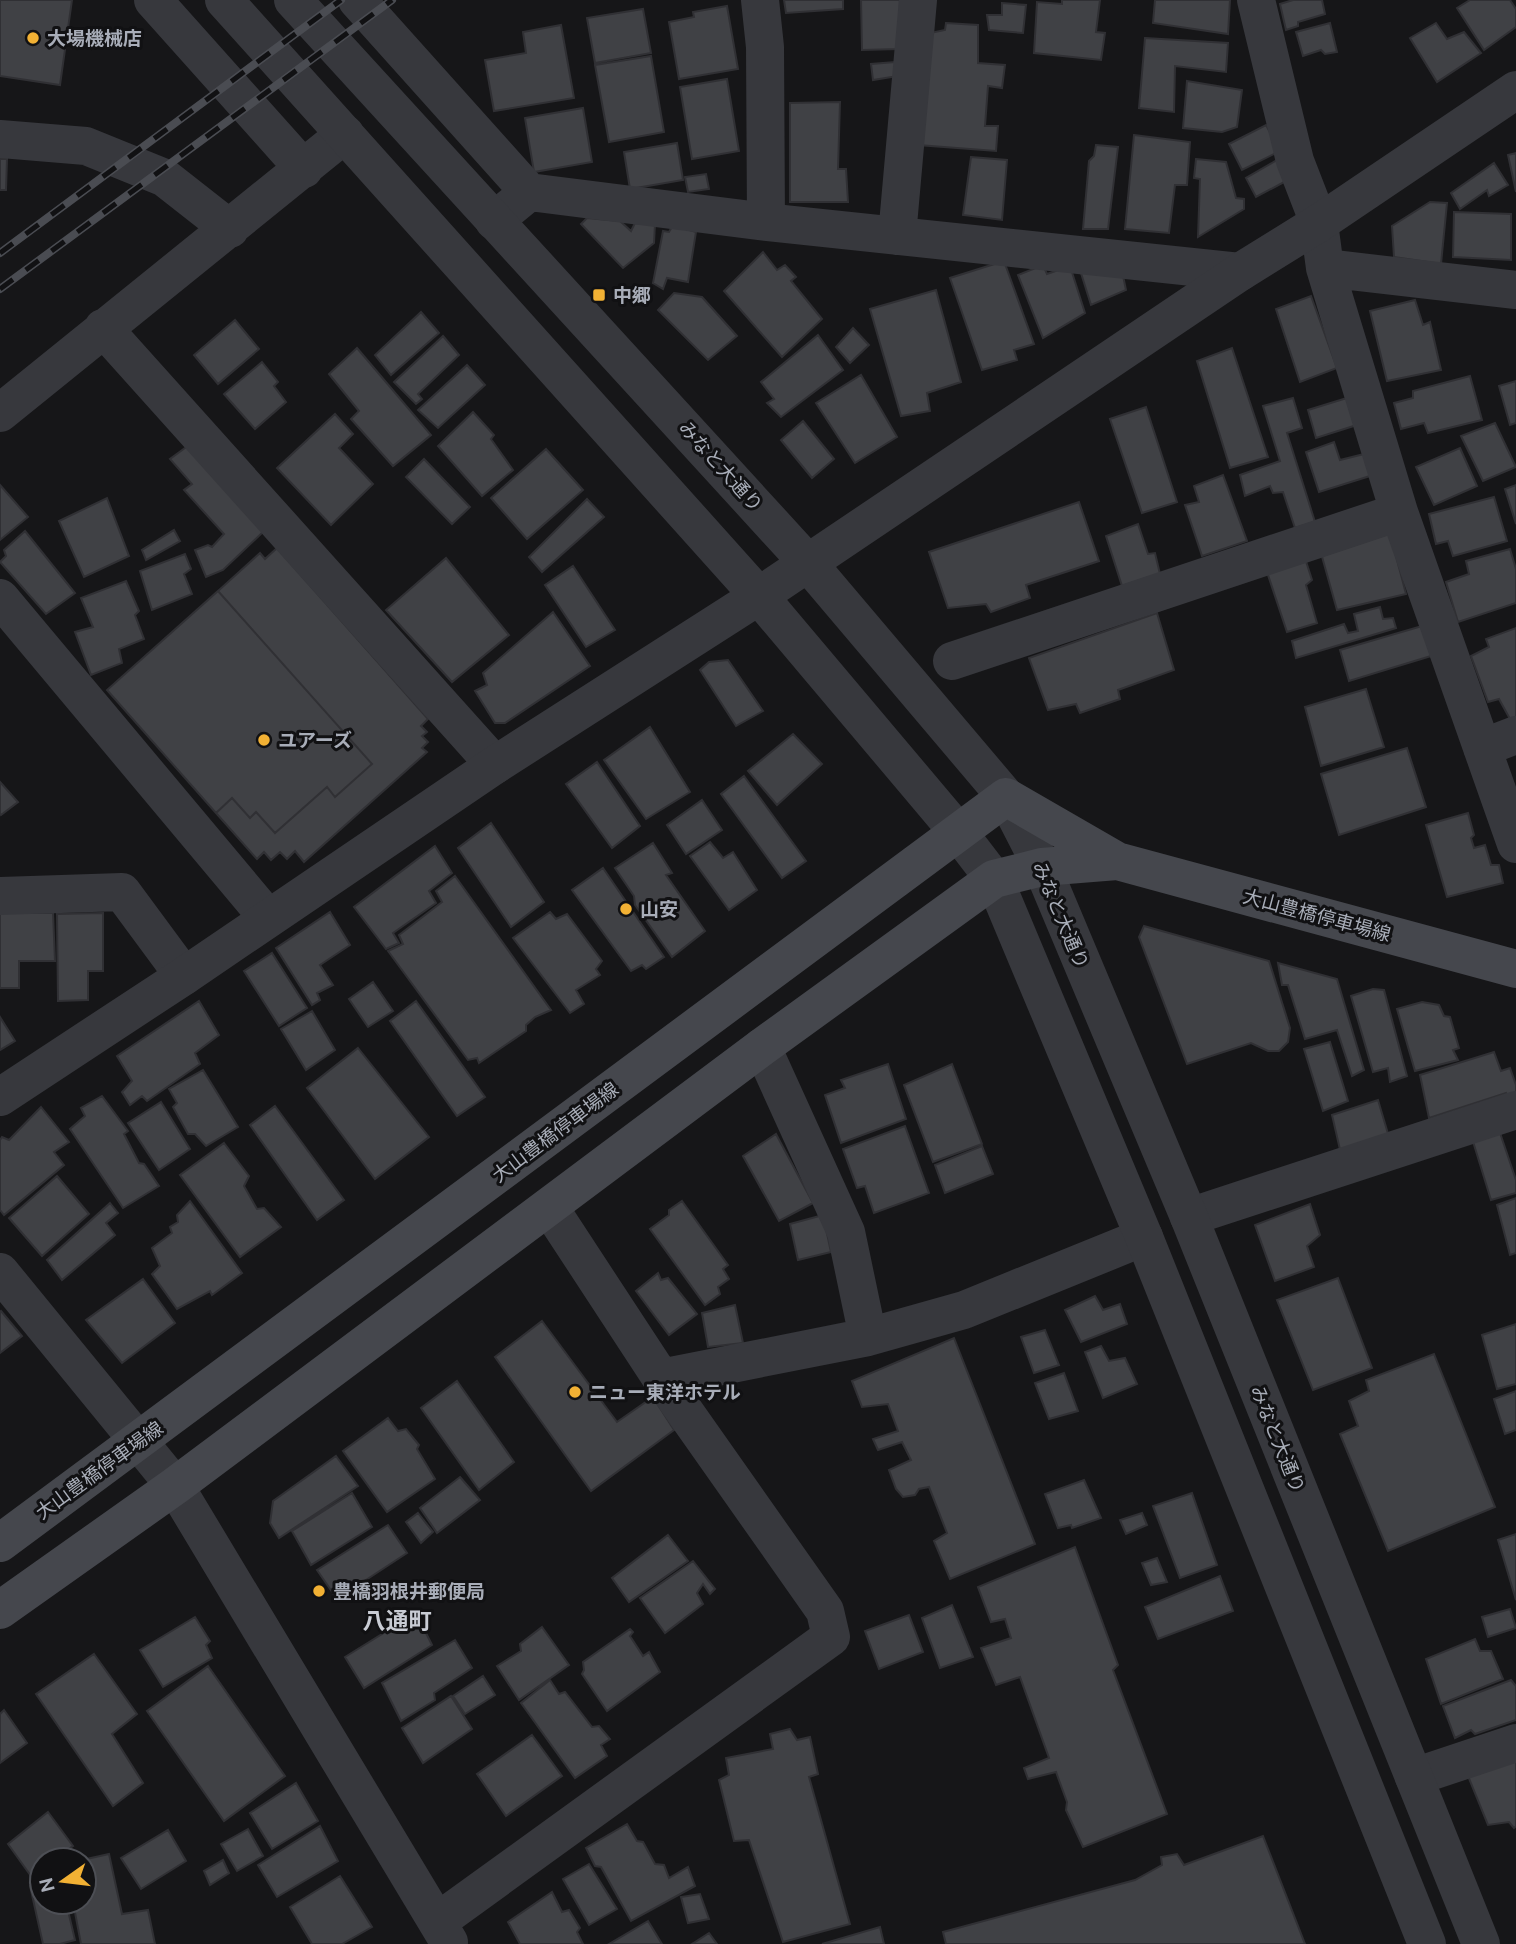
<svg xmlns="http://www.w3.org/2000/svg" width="1516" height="1944" font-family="Ubuntu,'Noto Sans JP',sans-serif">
	<rect width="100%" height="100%" fill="#161618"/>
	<path fill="#404145" stroke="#303034" stroke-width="2" d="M0 0H72L60 85 0 76Z
		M784 0H843V9L786 13Z
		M861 0H900L899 49 862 50Z
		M1062 0H1100L1096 32 1105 33 1101 60 1034 53 1037 2 1062 4Z
		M1155 0H1230L1228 34 1153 23Z
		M1293 0H1322L1325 14 1298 22V26L1286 30 1280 4Z
		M1470 0H1510L1516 9V27L1484 50 1457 8Z
		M1002 3 1026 5 1023 33 989 30 987 15H1002Z
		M727 6 738 69 679 79 669 22 694 17 693 12Z
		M643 9 651 53 595 63 587 18Z
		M946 23 978 25V63L1005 65 1002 88 988 86 985 126H998L996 151 918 145 930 33 945 30Z
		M1330 23 1337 52 1325 54 1321 50 1303 56 1296 32Z
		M1436 23 1447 39 1464 32 1481 53 1437 82 1410 38Z
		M561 25 574 98 494 111 485 60 526 53 523 32Z
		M1145 38 1228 43 1226 72 1175 66 1174 112 1139 108Z
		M651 56 664 132 609 142 595 65Z
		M895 62 898 76 873 80 871 64Z
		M727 79 739 151 692 159 680 87Z
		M1187 81 1242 90 1237 127 1222 132 1183 128Z
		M840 102 838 169H846L848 202H790V103Z
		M583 108 592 162 534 172 525 118Z
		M1266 125 1280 151 1242 170 1229 144Z
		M1134 135 1190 142 1187 185H1175L1169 233 1125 229Z
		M677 143 683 180 630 189 624 152Z
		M1096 145 1118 147 1108 229H1083L1089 161 1094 156Z
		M1516 153V192L1508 155Z
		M971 157 1007 160 1002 220 963 215Z
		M0 159H7L6 190H0Z
		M1196 159 1226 162 1236 198 1244 199V209L1198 237 1200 179 1194 178Z
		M1277 160 1286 181 1256 197 1246 178Z
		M1494 163 1508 185 1489 196 1487 190 1460 209 1451 193Z
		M706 174 709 189 688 192 685 177Z
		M1430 202 1447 203 1441 264 1394 257 1392 226Z
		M1454 212 1511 214V260L1453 257Z
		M587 218 620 221 631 231 635 223 655 224 654 243 623 268 581 224Z
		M673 225 696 232 688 282 667 278 663 289 653 283 663 231 669 232Z
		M763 252 777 270 785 265 796 277 791 281 822 319 782 357 724 291Z
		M1004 261 1034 344 1014 350 1017 360 982 370 950 278Z
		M1043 265 1047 274 1070 266 1085 313 1043 338 1018 275Z
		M1121 266 1126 290 1091 305 1081 273Z
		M936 290 961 382 927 393 930 411 901 416 870 309Z
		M674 293 702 297 737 336 708 360 658 310Z
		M1311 296 1337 368 1300 382 1276 309Z
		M1415 300 1423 325 1430 322 1441 370 1387 381 1370 311Z
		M421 312 439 333 391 375 375 355Z
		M235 320 259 349 218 384 194 355Z
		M853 328 869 345 850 363 836 347Z
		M818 335 843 370 781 417 767 403 774 399 761 382Z
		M443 336 459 355 418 394 422 399 416 404 394 382Z
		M357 348 431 435 393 466 351 419 359 411 329 374Z
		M1232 348 1268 457 1230 468 1197 361Z
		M262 362 278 382 274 386 286 402 255 429 224 394Z
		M467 365 485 385 438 428 418 410Z
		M861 375 897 437 855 463 816 403Z
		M1470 376 1482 420 1428 433 1424 423 1401 429 1394 403 1413 398V391Z
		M1516 381V423L1510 425 1499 386Z
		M1350 397 1360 424 1316 438 1308 410Z
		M1293 398 1302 428 1287 433 1315 522 1295 528 1283 492 1273 493 1270 486 1245 496 1240 475 1280 461 1263 406Z
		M1146 407 1177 502 1142 513 1110 419Z
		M473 412 494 435 491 439 513 470 482 496 438 446Z
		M335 414 353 434 339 448 373 484 331 525 277 468Z
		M803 421 834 459 812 478 781 440Z
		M1495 423 1516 467 1483 481 1461 436Z
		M1334 442 1340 460 1364 454 1370 476 1319 492 1306 452Z
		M189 445 264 531 223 570 206 577 195 550 208 545 212 547 224 534 184 490 192 484 170 459Z
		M1460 448 1477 486 1434 505 1416 467Z
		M546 449 583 490 527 539 491 498Z
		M424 459 470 507 452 524 406 477Z
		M1223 475 1247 541 1202 556 1185 505 1199 502 1194 486Z
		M0 485 28 517 0 540Z
		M1516 485V524L1505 489Z
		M1494 497 1507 541 1453 556 1448 541 1436 544 1429 514Z
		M107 498 129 556 84 577 59 521Z
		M587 499 604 517 542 572 529 557Z
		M1079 502 1099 561 1026 585 1030 598 991 612 986 604 948 608 929 552Z
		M1138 524 1148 554 1155 553 1160 574 1122 586 1106 536Z
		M1392 527 1394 548 1406 594 1337 610 1319 546Z
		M174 530 180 541 146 560 142 550Z
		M25 531 75 593 46 614 0 562 6 556 4 550Z
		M277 548 428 719 421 726 427 732 422 736 428 742 422 748 427 752 304 862 295 851 287 859 280 852 271 860 264 852 257 859 216 813 232 798 250 818 256 812 275 833 327 787 335 797 372 764 218 591 260 553 265 559Z
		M1510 549 1516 569V603L1458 622 1446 582 1469 574 1466 561Z
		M1303 552 1312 580 1306 585 1317 623 1287 632 1267 572Z
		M185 554 191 569 184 574 192 594 152 610 140 571Z
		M446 558 509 635 452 682 386 610Z
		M573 566 615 630 586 647 545 585Z
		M126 581 139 611 135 615 144 639 119 649 122 663 91 675 75 632 93 627 81 598Z
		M218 591 372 764 335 797 327 787 275 833 256 812 250 818 232 798 216 813 107 690Z
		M1380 607 1383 619 1393 618 1396 628 1296 658 1292 641 1344 624 1348 633 1358 631 1354 614Z
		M553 612 590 666 505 723H495L475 691 487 685 483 673Z
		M1157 613 1174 670 1118 690 1120 699 1080 713 1076 704 1048 710 1029 658Z
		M1422 626 1431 656 1349 681 1340 650Z
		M1516 628V717L1510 719 1499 699 1488 702 1471 656 1489 647 1486 639Z
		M728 660 763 711 736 726 700 670 709 662Z
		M1366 689 1384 747 1321 766 1305 707Z
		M650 727 690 792 646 819 604 760Z
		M793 734 822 764 777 805 748 771Z
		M1407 748 1426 807 1339 835 1321 774Z
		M597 762 640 826 612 848 566 784Z
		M744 776 806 861 782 878 721 794Z
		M0 782 18 802 1 815 0 813Z
		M702 800 722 830 686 854 667 825Z
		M1468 813 1474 835 1471 838 1474 848 1485 845 1491 865H1499L1503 883 1447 897 1426 825Z
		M491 823 544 902 511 927 458 848Z
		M710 842 723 858 733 852 757 890 729 910 690 856Z
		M653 843 672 873 666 875 705 931 672 957 635 905 634 896 615 868Z
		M435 846 452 873 429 891 436 903 393 933 399 943 386 949 354 907Z
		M603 868 664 957 646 969 642 965 631 971 572 890Z
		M455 876 551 1010 535 1017 526 1025V1031L479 1063 477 1058 468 1060 388 951 403 944 399 935 442 902 436 891Z
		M330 912 350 945 320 965 333 985 317 993 320 1000 312 1005 276 948Z
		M550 912 556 919 567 914 602 961 596 969 600 975 576 990 584 1004 570 1013 513 938Z
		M0 913H53L55 961H19V988H0Z
		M103 913V971H88V1000L58 1001 57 914Z
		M1144 926 1269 961 1290 1028 1288 1042 1279 1051H1268L1251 1043 1187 1064 1139 937Z
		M272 953 307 1008 279 1026 244 971Z
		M1278 963 1337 979 1364 1070 1352 1076 1337 1030 1305 1039 1288 985H1282Z
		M373 982 393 1011 368 1027 349 999Z
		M1373 989 1384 990 1407 1076 1390 1082 1388 1068 1373 1072 1351 996Z
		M199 1001 219 1035 195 1053 200 1064 147 1101 142 1096 130 1105 122 1092 132 1081 117 1056Z
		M416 1001 485 1097 457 1116 390 1021Z
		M1422 1002 1439 1005 1444 1016 1450 1017 1459 1048 1453 1050 1458 1060 1415 1071 1397 1009Z
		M312 1011 335 1050 306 1070 281 1029Z
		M0 1017 15 1041 0 1050Z
		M1330 1042 1348 1101 1323 1111 1304 1049Z
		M358 1048 429 1137 375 1179 307 1088Z
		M1494 1052 1501 1071 1510 1068 1516 1085V1095L1508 1098 1506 1093 1429 1118 1420 1075Z
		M888 1064 906 1119 841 1143 825 1095 845 1088 841 1080Z
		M952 1064 982 1144 933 1162 904 1085Z
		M203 1070 238 1127 206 1146 195 1134H188L173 1107 177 1103 169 1089Z
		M102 1096 128 1131 124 1134 139 1163 144 1164 159 1186 123 1208 70 1129 85 1116 81 1108Z
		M1378 1100 1389 1137 1341 1154 1332 1115Z
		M161 1102 190 1149 159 1170 128 1123Z
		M275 1106 344 1200 317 1220 250 1125Z
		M41 1107 69 1142 54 1152 64 1165 4 1215 0 1210V1140L2 1137 9 1140Z
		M905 1126 929 1193 874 1213 865 1186 857 1188 843 1149Z
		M1498 1127 1516 1180V1193L1491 1200 1471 1135Z
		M776 1134 813 1203 779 1221 743 1156Z
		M224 1143 249 1176 244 1186 257 1209 264 1208 281 1227 240 1257 180 1175Z
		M982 1146 993 1174 945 1193 935 1165Z
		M57 1176 89 1214 42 1256 9 1218Z
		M1516 1198V1253L1510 1255 1497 1205Z
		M190 1201 242 1273 212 1295 210 1291 177 1309 152 1274 160 1266 152 1248 172 1233 170 1227 178 1222 177 1215Z
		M682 1201 728 1265 723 1269 729 1279 718 1287 720 1294 705 1305 650 1229 669 1215V1210Z
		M110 1203 118 1213 106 1223 115 1235 62 1280 47 1260Z
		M1310 1204 1320 1235 1307 1246 1314 1267 1275 1281 1255 1225Z
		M823 1215 831 1252 798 1260 790 1224Z
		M658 1273 661 1280 668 1278 697 1314 669 1335 636 1291Z
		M1338 1278 1372 1368 1313 1390 1277 1300Z
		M143 1279 175 1323 122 1363 86 1320Z
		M1095 1296 1103 1310 1120 1304 1127 1324 1081 1342 1065 1310Z
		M735 1305 743 1343 708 1347 702 1313Z
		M1 1311 22 1336 0 1353V1312Z
		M542 1321 617 1422 653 1397 674 1430 591 1491 495 1357Z
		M1516 1324V1384L1497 1389 1482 1335Z
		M1045 1330 1059 1365 1034 1373 1021 1337Z
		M954 1338 1035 1544 950 1579 934 1541 947 1533 929 1487 919 1489 915 1495 903 1497 896 1489 889 1470 911 1460 902 1442 878 1450 873 1439 898 1431 888 1404 862 1407 852 1381Z
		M1101 1346 1109 1361 1125 1358 1137 1384 1103 1398 1085 1352Z
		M1434 1354 1495 1507 1388 1551 1340 1434 1358 1426 1349 1401 1369 1391 1366 1380Z
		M1064 1373 1078 1411 1049 1419 1035 1383Z
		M457 1381 514 1462 479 1490 421 1408Z
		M1516 1391V1430L1505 1434 1494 1399Z
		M388 1418 398 1431 406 1429 419 1445 417 1449 435 1479 387 1512 343 1451Z
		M336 1456 358 1486 279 1538 270 1523 273 1501Z
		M460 1477 480 1500 437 1533 420 1508Z
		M1084 1480 1101 1518 1072 1528 1071 1525 1058 1528 1045 1494Z
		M352 1493 372 1527 311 1565 292 1531Z
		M1192 1493 1217 1565 1180 1578 1153 1506Z
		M418 1513 433 1532 421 1543 406 1522Z
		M1142 1513 1147 1525 1126 1534 1120 1520Z
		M388 1525 407 1553 337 1599 317 1570Z
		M1516 1534V1600L1498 1540Z
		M668 1535 688 1561 629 1602 612 1578Z
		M1075 1547 1118 1665 1113 1670 1167 1814 1083 1847 1066 1810 1067 1802 1056 1772 1028 1779 1024 1768 1049 1758 1020 1677 996 1685 981 1648 1011 1638 1005 1619 991 1622 978 1587Z
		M1157 1558 1167 1582 1151 1585 1142 1563Z
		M693 1561 715 1589 710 1594 703 1584 697 1593 703 1604 665 1633 640 1598Z
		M1220 1576 1233 1611 1158 1639 1145 1607Z
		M952 1605 973 1657 940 1668 922 1618Z
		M1510 1609 1516 1628 1488 1637 1482 1617Z
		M416 1613 432 1645 364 1688 345 1657Z
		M909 1615 923 1652 879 1669 865 1631Z
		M195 1617 210 1641 206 1645 212 1658 163 1687 140 1650Z
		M542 1627 569 1665 519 1700 497 1666 521 1651 520 1644Z
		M630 1629 633 1632 630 1636 643 1656 649 1652 660 1672 607 1711 582 1674 584 1670 583 1662Z
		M1475 1639 1480 1651H1491L1503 1679 1441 1704 1426 1659Z
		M455 1640 472 1668 434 1693 435 1700 401 1721 382 1683Z
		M94 1654 137 1714 112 1734 143 1783 113 1806 36 1694Z
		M208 1666 285 1776 224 1821 147 1711Z
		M483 1676 495 1695 465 1714 453 1696Z
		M550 1680 559 1694 565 1692 592 1727 599 1726 610 1739 601 1745 607 1756 575 1778 521 1703Z
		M1511 1680 1516 1686V1720L1475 1734 1471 1730 1455 1738 1443 1706Z
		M451 1696 472 1729 423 1763 402 1728Z
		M4 1710 27 1743 0 1763V1714Z
		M790 1729 797 1740 810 1737 818 1774 809 1777 850 1924 783 1942 749 1840 734 1841 719 1780 729 1775 726 1758 773 1749 770 1734Z
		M532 1735 562 1776 506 1816 477 1774Z
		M1516 1760V1826L1514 1828 1509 1822 1488 1825 1468 1776Z
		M296 1783 318 1821 272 1849 250 1813Z
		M48 1812 73 1846 53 1860H42V1868L31 1876 8 1844Z
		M627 1824 637 1841 643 1842 655 1864 664 1865 669 1878 688 1867 695 1886 631 1921 601 1867 595 1866 586 1848Z
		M320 1826 338 1861 277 1897 258 1865Z
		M248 1829 263 1856 237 1871 221 1844Z
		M168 1830 186 1861 141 1889 121 1858Z
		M1263 1836 1305 1944H946L943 1932 1135 1880 1162 1865 1161 1857 1177 1854 1184 1865Z
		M109 1854 122 1914 148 1910 155 1944H81L73 1902H84V1860H82Z
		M223 1860 229 1873 210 1885 204 1871Z
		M589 1864 617 1909 589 1925 563 1879Z
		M340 1876 372 1927 342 1944H312L290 1907Z
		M42 1877V1902H66L75 1940 60 1944H43L30 1886Z
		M552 1892 562 1912 569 1910 580 1928 577 1932 583 1944H520L508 1922Z
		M700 1894 709 1919 688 1923 681 1897Z
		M648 1921 662 1944H609Z
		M880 1927 884 1944H822Z
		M709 1933 717 1944H692Z"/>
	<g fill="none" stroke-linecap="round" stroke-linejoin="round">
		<path stroke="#37383d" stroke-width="38" d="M153 0 304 169
			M357 0 529 192
			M760 0 765 47 766 222
			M1256 0 1295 161 1319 223 1325 268 1399 512 1516 844
			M0 139 86 146 165 178 230 229
			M494 221 529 192 766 222 1240 272
			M897 236 918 0
			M1325 268 1516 290
			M103 328 495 765
			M0 413 345 134
			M0 598 268 918
			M952 661 1399 512
			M1482 748 1516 735
			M0 896 122 892 184 976
			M762 1047 846 1232 868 1337
			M1189 1217 1516 1110
			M0 1272 175 1486 449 1942
			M661 1378 868 1337 964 1310 1144 1237
			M1414 1777 1516 1743
			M437 1922 831 1637 825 1611 661 1378 549 1207"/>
		<path stroke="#37383d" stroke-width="38" d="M224 0 759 596 958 832 994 879 1144 1237 1427 1944
			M293 0 807 562 1006 797 1042 867 1189 1217 1481 1944
			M0 1097 184 976 495 765 759 596 1240 272 1319 223 1516 90"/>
		<path stroke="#45474d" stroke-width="38" d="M0 1543 1006 797 1117 861 1516 969
			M0 1610 175 1486 762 1047 994 879 1042 867 1117 861"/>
		<defs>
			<path id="rail" d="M0 253 341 0
				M0 289 392 0"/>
		</defs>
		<use href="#rail" stroke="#4a4c52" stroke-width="8"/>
		<use href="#rail" stroke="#111113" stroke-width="5" stroke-dasharray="16" stroke-linecap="butt"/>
	</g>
	<g fill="#f2b134" stroke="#111113" stroke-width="2.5">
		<circle cx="33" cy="38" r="7"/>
		<rect x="592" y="288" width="14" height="14" rx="3.5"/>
		<circle cx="264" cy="740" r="7"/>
		<circle cx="626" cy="909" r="7"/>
		<circle cx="575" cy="1392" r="7"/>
		<circle cx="319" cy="1591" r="7"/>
	</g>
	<g text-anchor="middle" stroke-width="6" stroke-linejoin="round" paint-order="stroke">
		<g font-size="19" font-weight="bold" fill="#a8adb8" stroke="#111113" text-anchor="start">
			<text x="47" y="45">大場機械店</text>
			<text x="613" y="302">中郷</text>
			<text x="278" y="747">ユアーズ</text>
			<text x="640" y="916">山安</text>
			<text x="589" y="1399">ニュー東洋ホテル</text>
			<text x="333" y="1598">豊橋羽根井郵便局</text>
		</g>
		<g font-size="19" fill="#a8adb8" stroke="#111113">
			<text transform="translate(721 466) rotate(48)" y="7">みなと大通り</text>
			<text transform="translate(1061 915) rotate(67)" y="7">みなと大通り</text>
			<text transform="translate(1317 915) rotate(15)" y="7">大山豊橋停車場線</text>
			<text transform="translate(555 1132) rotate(-37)" y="7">大山豊橋停車場線</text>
			<text transform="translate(1278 1439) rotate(68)" y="7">みなと大通り</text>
			<text transform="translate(99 1470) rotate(-36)" y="7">大山豊橋停車場線</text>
		</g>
		<g font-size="23" font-weight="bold" fill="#c9ccd4" stroke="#111113">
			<text x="397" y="1629">八通町</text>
		</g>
	</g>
	<g transform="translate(63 1881) rotate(256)"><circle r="33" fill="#111113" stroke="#4d4f55" stroke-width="2"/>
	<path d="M0-5L12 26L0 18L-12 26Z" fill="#f2b134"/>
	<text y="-10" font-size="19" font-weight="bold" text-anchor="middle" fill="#a8adb8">N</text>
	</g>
</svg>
